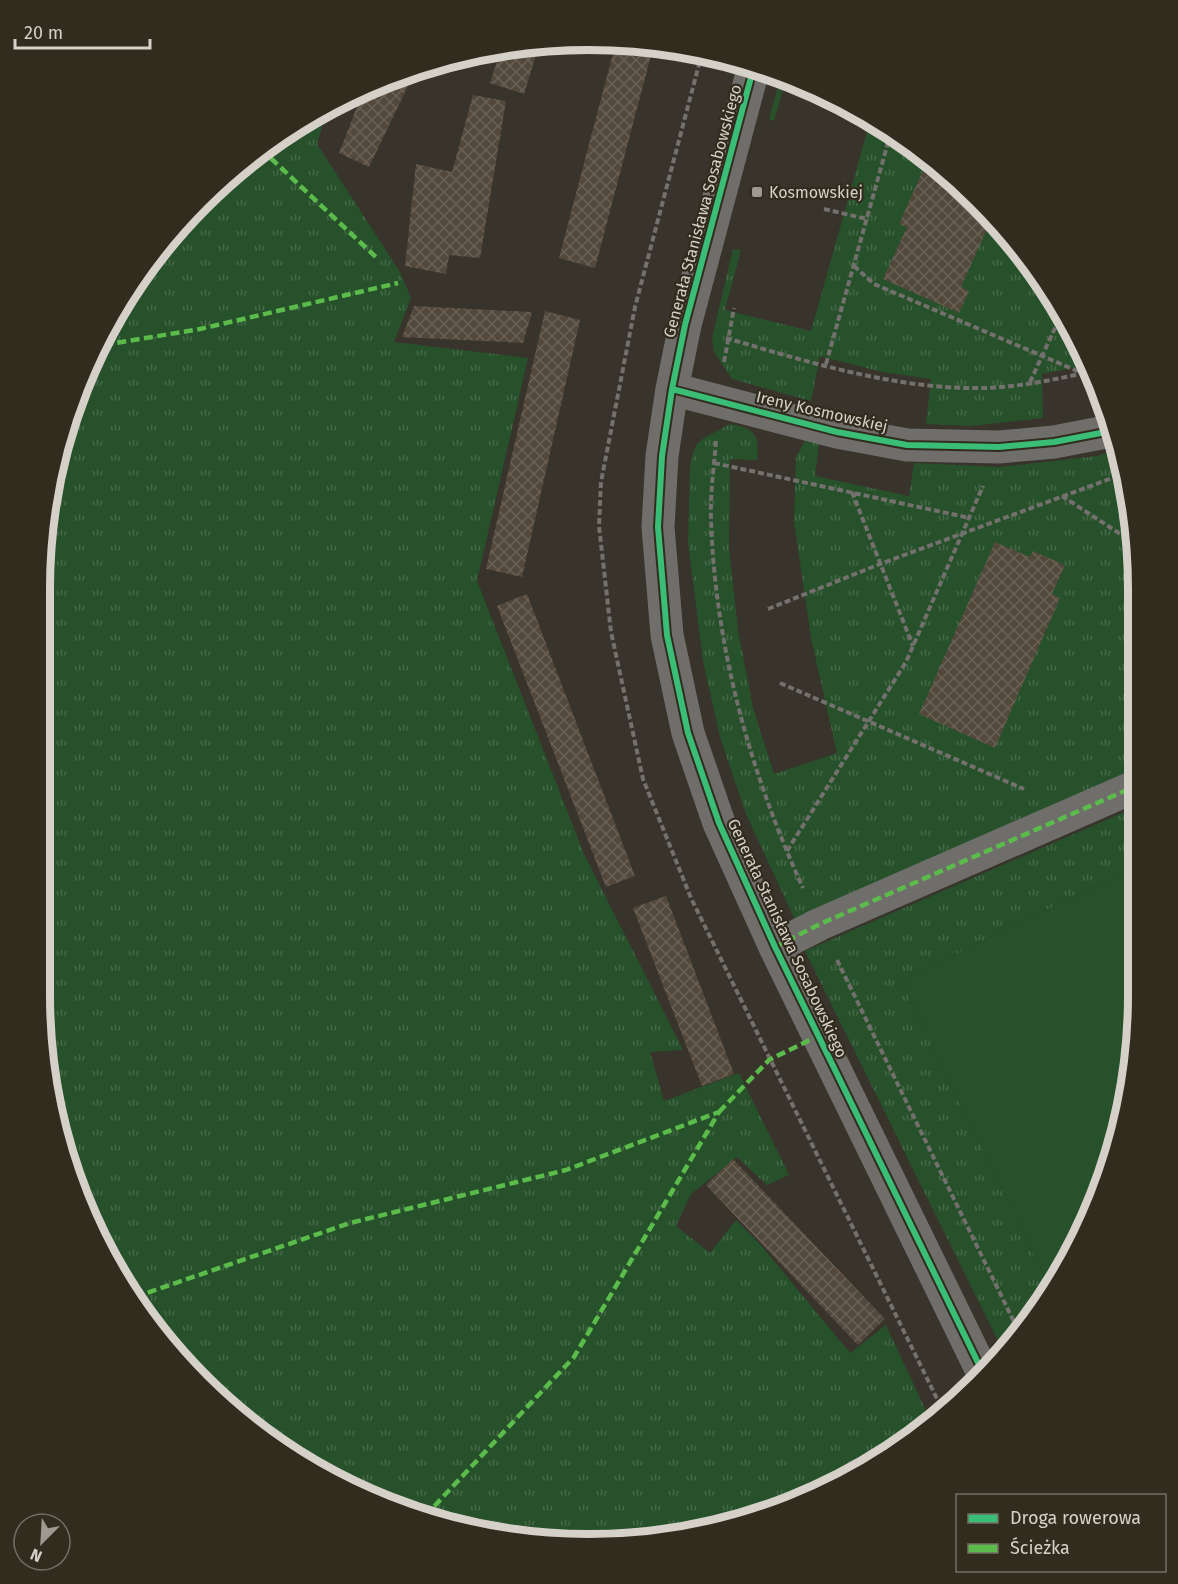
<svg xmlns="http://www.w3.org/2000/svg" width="1178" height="1584" font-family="'Fira Sans',sans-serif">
	<defs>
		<pattern id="grass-tufts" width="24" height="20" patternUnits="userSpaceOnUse" patternTransform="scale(1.5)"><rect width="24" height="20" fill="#26512a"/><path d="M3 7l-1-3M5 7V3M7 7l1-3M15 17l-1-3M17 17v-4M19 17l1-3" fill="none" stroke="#456948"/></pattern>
		<pattern id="building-cross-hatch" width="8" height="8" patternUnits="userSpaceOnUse" patternTransform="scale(1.5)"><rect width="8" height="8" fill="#52483b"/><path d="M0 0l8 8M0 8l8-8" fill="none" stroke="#6a6156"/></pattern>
	</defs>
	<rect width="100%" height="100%" fill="#38342c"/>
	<path fill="url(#grass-tufts)" d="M781 75 786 78 774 121 769 119Z
		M328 107 317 144 400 272 411 298 394 342 528 358 477 581 584 854 683 1050 650 1052 664 1101 739 1073 789 1175 767 1185 737 1157 691 1194 676 1226 710 1253 736 1220 760 1244 850 1353 886 1325 932 1424 924 1432 799 1503 625 1544 482 1534 345 1488 226 1408 113 1270 58 1138 39 995 40 553 58 447 132 284 254 152Z
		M871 118 952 176 1026 254 1089 365 1042 374 1043 418 971 426 926 424 931 379 882 372 820 356 811 401 732 379 714 352 712 338 733 249 741 250 725 310 811 331Z
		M730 424C754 428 760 434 757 460L730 459 729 548 738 630 753 708 774 774 837 753 811 638 794 521 796 457 805 441 819 443 815 476 909 496 914 463 1000 467 1097 456 1116 450 1134 517 1136 772 795 920 746 814 720 737 703 661 688 542 690 468 693 452 697 444 704 438Z
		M1136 807 1137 866 901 981 1051 1290 1005 1355 805 951Z"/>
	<path fill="#26512a" d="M1137 866 1138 1031 1110 1171 1065 1270 1051 1290 901 981Z"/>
	<path fill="url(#building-cross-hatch)" d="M540 42 524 94 490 83 501 49Z
		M616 42 654 44 595 268 559 258Z
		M416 69 369 167 339 153 364 89Z
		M473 95 506 101 480 258 449 255 446 274 405 266 416 164 452 172Z
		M928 159 952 176 992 218 961 287 969 291 959 313 883 279 907 227 899 224Z
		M414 306 532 312 523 343 402 337Z
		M545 311 580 320 522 577 486 569Z
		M995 542 1030 557 1033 551 1065 565 1052 594 1060 598 995 748 919 714Z
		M527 594 635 876 606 887 497 606Z
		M666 896 734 1074 702 1086 633 908Z
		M733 1159 885 1319 858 1345 706 1185Z"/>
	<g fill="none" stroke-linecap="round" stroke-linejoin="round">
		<path stroke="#73706d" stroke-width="4" stroke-dasharray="6 3" stroke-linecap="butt" d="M702 53 635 307 601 482 599 526 611 632 643 779 691 898 944 1413
			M824 209 867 219
			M854 266 874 284 1082 373
			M726 338C808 362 898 390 984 388 1020 387 1058 379 1093 371
			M724 362 734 308
			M826 364 891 132
			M1030 382 1061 315
			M716 441C714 467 710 493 711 519 715 647 750 772 803 888
			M714 463 970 518
			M852 492 913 646
			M1062 496 1134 543
			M768 609 880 564 1123 474
			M780 683 1024 789
			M787 851 906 662 983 486
			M837 960 1020 1334"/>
		<path stroke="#6f6e6b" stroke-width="33" d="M754 66 685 325 672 389 662 456 658 527 667 635 688 733 719 823 775 947 984 1375
			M672 389 837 432 907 445 999 447 1054 442 1111 431
			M775 947 820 924 1136 786"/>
		<path stroke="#5cbc4b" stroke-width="4.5" stroke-dasharray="9 4.5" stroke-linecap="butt" d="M261 149 379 260
			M104 345 200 329 398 283
			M775 947 820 924 1136 786
			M719 1112 769 1060 818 1036
			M135 1297 350 1223 566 1170 719 1112 574 1357 426 1515"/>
		<defs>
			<path id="cycleway" d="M754 66 685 325 672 389 662 456 658 527 667 635 688 733 719 823 775 947 984 1375
				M672 389 837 432 907 445 999 447 1054 442 1111 431"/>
		</defs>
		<use href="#cycleway" stroke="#322c1f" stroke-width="10"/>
		<use href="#cycleway" stroke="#3abd76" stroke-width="6"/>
	</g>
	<rect fill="#9e9a92" stroke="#322c1f" stroke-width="2" x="751" y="186" width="12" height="12" rx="3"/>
	<g text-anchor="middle" stroke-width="4.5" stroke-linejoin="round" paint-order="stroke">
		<g font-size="16" fill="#d5d1c9" stroke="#322c1f" text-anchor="start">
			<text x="769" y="198">Kosmowskiej</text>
		</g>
		<g font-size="16" fill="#d5d1c9" stroke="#322c1f">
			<text transform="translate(702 211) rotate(-75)" y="6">Generała Stanisława Sosabowskiego</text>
			<text transform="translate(822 411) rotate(13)" y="6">Ireny Kosmowskiej</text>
			<text transform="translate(788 938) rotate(65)" y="6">Generała Stanisława Sosabowskiego</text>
		</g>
	</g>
	<path d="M0 0H1178V1584H0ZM589 50H589A539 539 0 0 1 1128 589V995A539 539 0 0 1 589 1534H589A539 539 0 0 1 50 995V589A539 539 0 0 1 589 50Z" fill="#322c1f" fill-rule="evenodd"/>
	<path fill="none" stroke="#d5d1c9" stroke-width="8" d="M589 50H589A539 539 0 0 1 1128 589V995A539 539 0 0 1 589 1534H589A539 539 0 0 1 50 995V589A539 539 0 0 1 589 50Z"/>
	<rect x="956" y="1494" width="210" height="78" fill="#322c1f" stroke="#736e63" stroke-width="1.5"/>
	<rect x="968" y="1514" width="30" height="9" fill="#3abd76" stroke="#736e63" stroke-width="1.5"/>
	<text x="1010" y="1524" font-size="18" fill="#d5d1c9">Droga rowerowa</text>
	<rect x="968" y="1544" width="30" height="9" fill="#5cbc4b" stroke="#736e63" stroke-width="1.5"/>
	<text x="1010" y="1554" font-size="18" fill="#d5d1c9">Ścieżka</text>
	<g transform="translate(42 1542) rotate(204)"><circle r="28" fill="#322c1f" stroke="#736e63" stroke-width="1.5"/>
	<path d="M0-4.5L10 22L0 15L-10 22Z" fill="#9e9a92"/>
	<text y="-9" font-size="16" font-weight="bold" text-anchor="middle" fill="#d5d1c9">N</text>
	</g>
	<path d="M15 39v9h135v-9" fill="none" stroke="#d5d1c9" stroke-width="3"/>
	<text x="24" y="39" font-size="18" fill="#d5d1c9" stroke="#322c1f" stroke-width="4.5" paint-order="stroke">20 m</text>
</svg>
